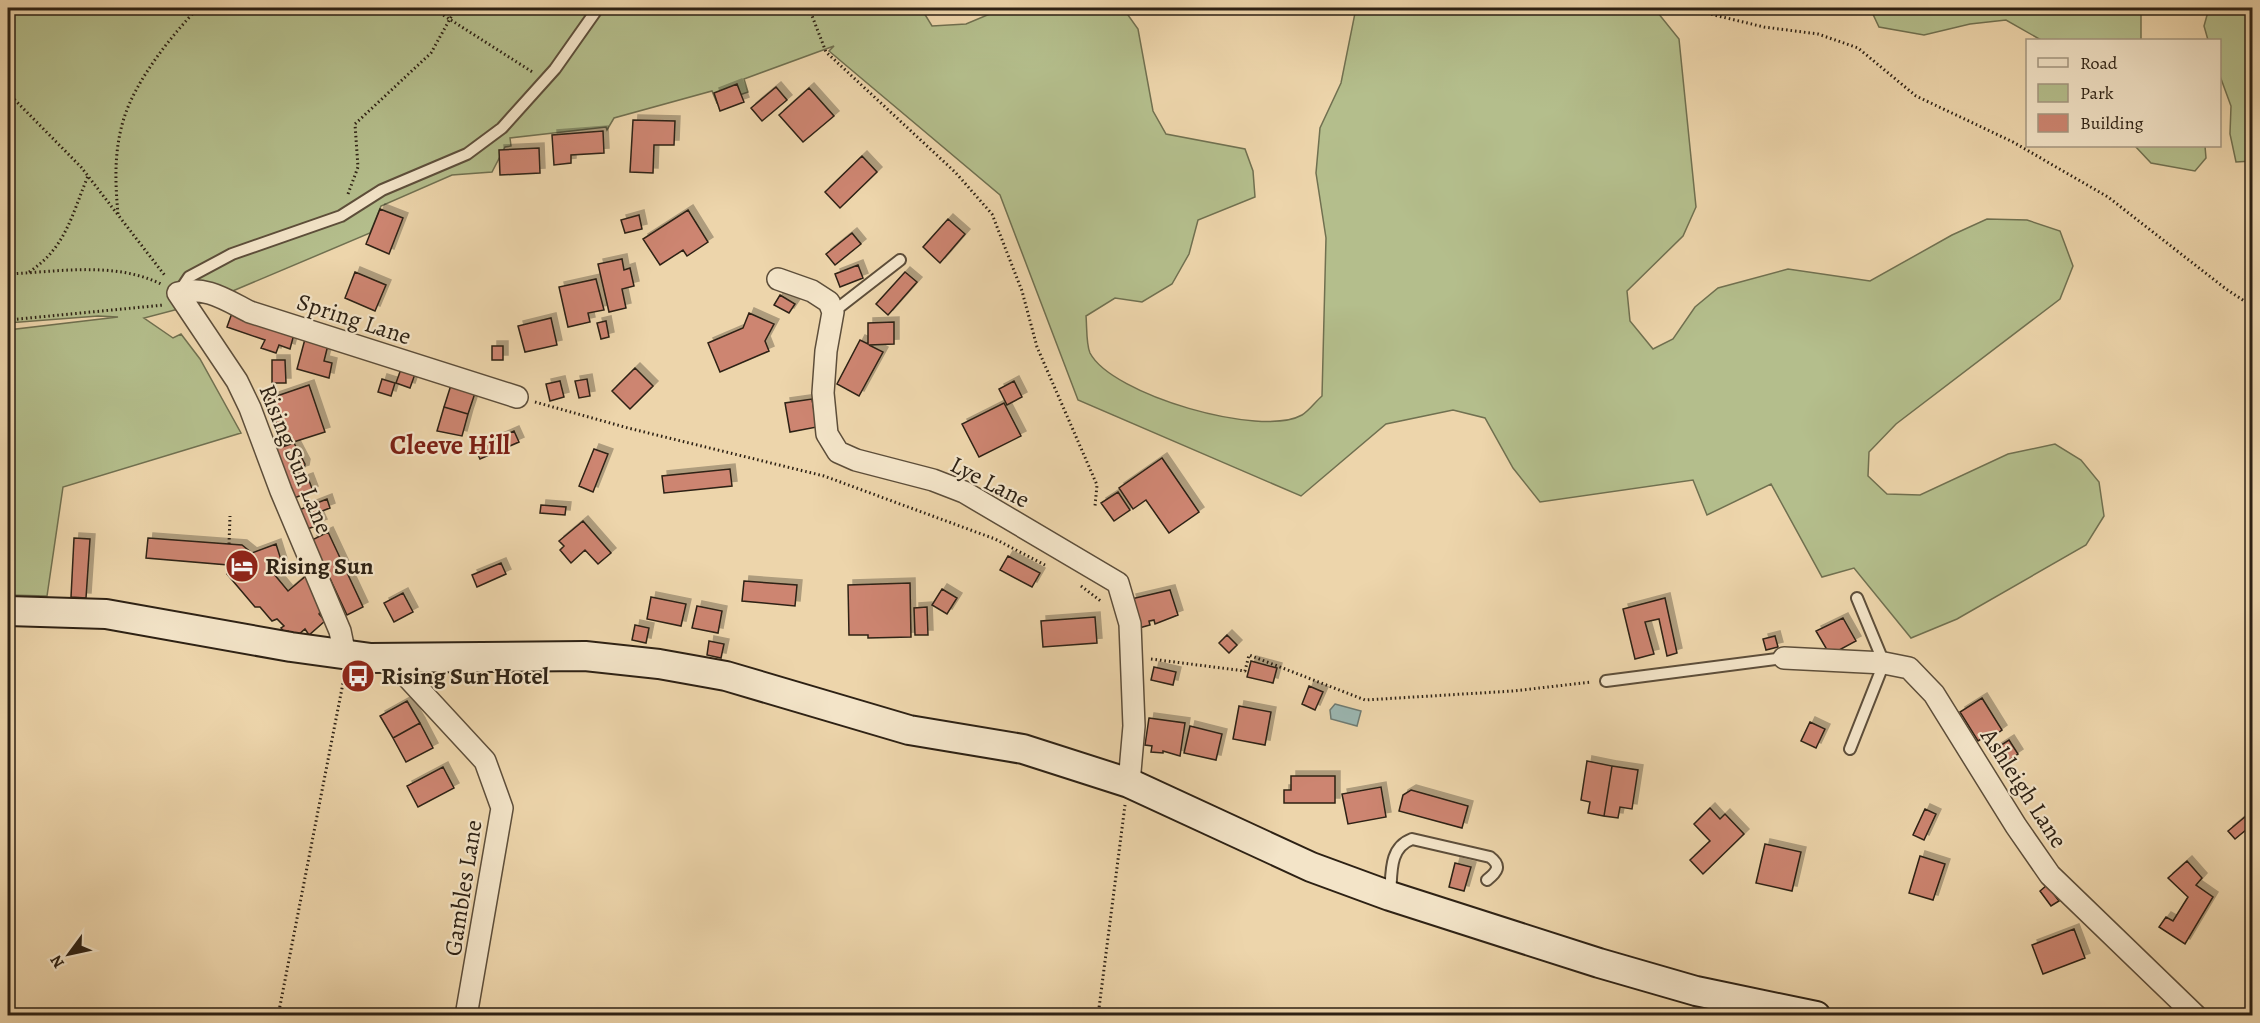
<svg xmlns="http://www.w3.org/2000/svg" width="2260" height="1023" font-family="Alegreya,serif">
	<defs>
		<filter id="shadow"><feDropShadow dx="5" dy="-5" stdDeviation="0" flood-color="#0004"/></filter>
	</defs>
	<rect width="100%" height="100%" fill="#edd5ab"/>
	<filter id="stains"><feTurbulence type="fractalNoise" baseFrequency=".00333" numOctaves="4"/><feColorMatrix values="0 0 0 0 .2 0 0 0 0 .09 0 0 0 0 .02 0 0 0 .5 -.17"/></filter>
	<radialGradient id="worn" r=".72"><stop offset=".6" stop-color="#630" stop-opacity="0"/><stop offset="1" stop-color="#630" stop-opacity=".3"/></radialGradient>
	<path fill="#b4be8c" stroke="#707050" stroke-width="1.5" d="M8 8H921L932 26 966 24 1004 8H1123L1138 29 1153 111 1166 134 1245 149 1253 171 1255 197 1198 220 1189 254 1172 284 1142 302 1115 298 1086 316C1087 326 1086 344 1090 353 1112 395 1261 438 1302 415 1309 411 1316 401 1322 396L1326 238 1316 173 1320 128 1341 83 1355 13 1360 8H1654L1679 39 1696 207 1683 236 1627 291 1630 321 1653 349 1673 339 1695 307 1718 288 1788 269 1870 281 1952 235 1987 219 2027 220 2060 231 2073 266 2060 299 1896 424 1869 452 1868 476 1887 494 1920 495 2008 454 2055 444 2081 460 2099 482 2104 516 2086 545 1957 619 1911 638 1854 568 1822 577 1771 484 1707 515 1693 480 1540 502 1513 468 1485 418 1453 410 1386 424 1301 496 1078 400 1000 195 829 51 834 46 744 79 748 92 717 103 712 91 614 118 607 130 606 127 510 138 511 146 505 147 492 172 452 175 381 206 370 233 209 301 144 318 173 338 181 334 200 359 241 433 63 487 47 596 8 595V330L118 317 98 316 8 323Z
		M1870 8H2141V40H2041L2006 20 1970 24 1924 35 1879 27Z
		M2209 8H2252V161L2236 162 2230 134 2231 106 2220 76V40H2208L2204 26Z
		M2135 146H2205L2206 158 2195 171 2151 163Z"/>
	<path fill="#9bb7b2" stroke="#6f7b73" stroke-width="1.5" d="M1335 704 1361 711 1357 726 1331 719 1330 710Z"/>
	<path fill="#cd8571" stroke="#2d2114" stroke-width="1.5" filter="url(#shadow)" d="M737 84 744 102 720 111 714 93Z
		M776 87 787 100 762 121 751 108Z
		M809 88 834 116 803 142 779 115Z
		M633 120 675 121 674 145H654L653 173 630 172Z
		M603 131 604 153 571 155V163L554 165 552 135Z
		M539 148 540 173 500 175 499 150Z
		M862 156 877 172 840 208 825 192Z
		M380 209 403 218 389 254 366 244Z
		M688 210 708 242 687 256 683 250 660 265 643 239Z
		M639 215 642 229 625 233 621 220Z
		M948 219 965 234 940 263 923 247Z
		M852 233 861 244 835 265 826 254Z
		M622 259 624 270 630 268 634 286 622 289 626 308 609 312 598 264Z
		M858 265 863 278 840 287 835 274Z
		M355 272 386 285 375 311 345 298Z
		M905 272 917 282 888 315 876 304Z
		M596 279 604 310 588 313 590 322 568 327 559 287Z
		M780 295 795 304 789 313 774 305Z
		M232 313 294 334 290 349 279 345 276 353 261 348 265 340 227 327Z
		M749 313 774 324 765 341 769 351 720 372 708 343 743 328Z
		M551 318 557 345 525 352 518 326Z
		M606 321 609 337 601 339 597 323Z
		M894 322V344L869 345 883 352 859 396 837 384 860 340 868 344V323Z
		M305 339 328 345 324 361 332 363 329 378 297 369Z
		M492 346H503V360H492Z
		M272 360H285L286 383H272Z
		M635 368 653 386 630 409 612 391Z
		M401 369 415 374 410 388 396 383Z
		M382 379 395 383 391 396 378 392Z
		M587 379 590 396 579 398 575 381Z
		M560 381 564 397 550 401 546 384Z
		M1014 381 1022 397 1007 405 999 389Z
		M309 385 325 432 284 445 268 399Z
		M451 385 475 393 468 414 444 407Z
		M812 399 817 427 790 432 785 403Z
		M1004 403 1021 436 979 457 962 424Z
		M444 407 468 414 462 436 437 431Z
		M514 431 519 442 480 459 475 448Z
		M294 443 305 464 304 470 294 473 297 482 308 478 313 491 294 498 276 449Z
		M594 449 608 454 593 492 579 486Z
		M1162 458 1199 512 1169 533 1146 500 1133 509 1119 488Z
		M730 469 732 486 664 493 662 476Z
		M1118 492 1130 510 1114 521 1101 503Z
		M327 499 330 508 317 513 322 524 307 529 299 510Z
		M541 505 566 507 565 515 540 513Z
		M583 521 611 553 598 564 585 550 571 563 560 550 564 546 559 541Z
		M328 532 363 607 347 615 312 540Z
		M74 538 90 539 86 598 71 597Z
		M148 538 242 545 252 553 276 544 282 563 269 568 288 591 307 575 323 607 319 614 325 621 309 635 305 629 297 636H291L288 631 285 633 281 628 284 626 277 619 272 621 260 607H255L227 574 228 565 146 558Z
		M1008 556 1040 573 1032 587 1000 570Z
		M501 563 506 574 477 587 472 575Z
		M744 581 797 585 795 606 742 601Z
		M910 583 911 637 868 638V635H849L848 585Z
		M942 589 957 598 947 614 932 605Z
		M1170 590 1178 615 1155 624 1154 620 1149 621 1150 625 1139 628 1131 599Z
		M403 593 413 612 394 622 384 603Z
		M651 597 686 604 681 626 647 619Z
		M1665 598 1677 653 1667 656 1659 619 1645 622 1654 654 1635 659 1623 609Z
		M697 606 722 611 718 633 692 628Z
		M927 607 928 635H915L914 608Z
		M1095 617 1097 643 1043 647 1041 621Z
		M1843 618 1856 641 1830 655 1816 631Z
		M635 625 649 628 646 643 632 640Z
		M1227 635 1237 645 1229 653 1219 643Z
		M1775 636 1778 647 1766 650 1763 639Z
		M709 641 724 644 721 658 707 655Z
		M1251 661 1277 668 1273 683 1247 677Z
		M1154 667 1176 672 1173 685 1151 680Z
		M1309 686 1323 692 1315 710 1302 704Z
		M1982 698 2002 730 1991 738 1988 735 1978 741 1960 712Z
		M407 701 420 723 393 738 380 716Z
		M1239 706 1271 712 1265 745 1233 739Z
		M1149 718 1185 723 1180 756 1163 751V753L1151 752 1152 746 1145 745Z
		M1810 722 1825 729 1816 748 1801 741Z
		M420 723 433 748 406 762 393 738Z
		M1190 726 1222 734 1216 760 1184 753Z
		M2009 740 2018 754 2002 765 1992 751Z
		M1587 761 1612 766 1604 816 1588 813 1590 802 1581 800Z
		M1612 766 1638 770 1632 809 1620 807 1618 818 1604 816Z
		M443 767 454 788 418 807 407 786Z
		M1291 776H1335V803H1284V790H1291Z
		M1381 787 1386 817 1348 824 1342 794Z
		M1411 790 1468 806 1462 828 1399 811 1403 795Z
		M1710 808 1720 819 1725 814 1744 834 1703 874 1690 860 1710 841 1694 824Z
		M1925 809 1936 814 1924 840 1913 835Z
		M2252 811V825L2235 839 2228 831Z
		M1765 844 1801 852 1792 891 1756 883Z
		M1920 856 1945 864 1933 900 1909 893Z
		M2187 861 2202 878 2196 885 2213 897 2185 944 2159 927 2166 917 2173 921 2188 897 2168 878Z
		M1455 863 1471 867 1464 891 1449 887Z
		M2047 885 2059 901 2051 906 2040 891Z
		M2074 929 2085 958 2043 974 2032 945Z"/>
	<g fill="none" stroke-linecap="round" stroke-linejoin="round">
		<defs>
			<path id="lane" d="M179 292 189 277 232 254 341 216 382 190 467 154 502 128 555 69 598 8
				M833 312 900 260
				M1606 681 1784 658
				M1850 749 1884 663 1857 598
				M1390 896C1392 875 1388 848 1412 839L1490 857C1502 866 1497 872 1487 880"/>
			<path id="street" d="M778 279 812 291 829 302 833 312 826 351 823 393 827 434 838 452 856 460 933 480 964 492 1118 583 1130 624 1134 726 1129 783
				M345 655 340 631 281 491 250 408 237 381 178 293C205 285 226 300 250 312L517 397
				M1784 658 1884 663 1909 668 1934 694 2016 826 2050 875 2196 1016
				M400 660V669L485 761 502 808 466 1016"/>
			<path id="secondary" d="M8 611 106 614 291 647 371 658 585 656 659 664 726 676 909 730 1023 749 1129 783 1311 867 1390 896 1599 963 1696 991 1816 1016"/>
		</defs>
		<use href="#lane" stroke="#5d4e3a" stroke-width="14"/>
		<use href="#street" stroke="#5d4e3a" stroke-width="24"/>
		<use href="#secondary" stroke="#2d2114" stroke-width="32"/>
		<path stroke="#2d2114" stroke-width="3" stroke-dasharray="1.5 3" stroke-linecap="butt" d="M432 8 534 73
			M809 8 826 52 955 172 992 214 1022 291 1037 347 1097 485 1095 506
			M1685 8 1764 27 1818 34 1858 48 1916 96 2013 142 2108 197 2226 289 2252 306
			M8 93 81 167 166 277
			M348 194 358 167 355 124 431 53 456 8
			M118 214C115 181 114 150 124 118 136 80 171 36 198 8
			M29 272C66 248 72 214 88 176
			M8 274C57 272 114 261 161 284
			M8 320 164 305
			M535 402 628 428 824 476 995 539 1045 565
			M229 544 230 516
			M1081 586 1102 602
			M1151 659 1245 671 1249 655 1365 700 1513 691 1592 682
			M278 1016 344 678
			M1098 1016 1125 805"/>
		<use href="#lane" stroke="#f3e4c8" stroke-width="10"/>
		<use href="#street" stroke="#f3e4c8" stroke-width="21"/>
		<use href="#secondary" stroke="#f3e4c8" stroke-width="28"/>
	</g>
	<defs>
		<symbol id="hotel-disc" viewBox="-11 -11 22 22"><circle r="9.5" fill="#8f2418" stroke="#f3e4c8"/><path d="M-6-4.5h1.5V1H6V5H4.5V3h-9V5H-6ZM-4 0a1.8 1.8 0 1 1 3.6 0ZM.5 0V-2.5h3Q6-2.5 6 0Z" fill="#fff"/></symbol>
		<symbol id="bus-disc" viewBox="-11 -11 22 22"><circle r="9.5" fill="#8f2418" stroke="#f3e4c8"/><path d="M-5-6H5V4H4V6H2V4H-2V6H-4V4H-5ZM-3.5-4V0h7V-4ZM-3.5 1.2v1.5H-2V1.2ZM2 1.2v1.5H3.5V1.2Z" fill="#fff"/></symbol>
	</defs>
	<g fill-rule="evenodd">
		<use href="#hotel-disc" x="223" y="547" width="38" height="38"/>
		<use href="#bus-disc" x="339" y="657" width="38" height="38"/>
	</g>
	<g text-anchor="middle" stroke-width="4.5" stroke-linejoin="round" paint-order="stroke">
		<g font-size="24" fill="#2d2114" stroke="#f3e4c8">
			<text transform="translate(354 319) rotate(18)" y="8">Spring Lane</text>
			<text transform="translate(296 459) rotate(68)" y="8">Rising Sun Lane</text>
			<text transform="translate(990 482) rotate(27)" y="8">Lye Lane</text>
			<text transform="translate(2024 788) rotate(57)" y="8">Ashleigh Lane</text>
			<text transform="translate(463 888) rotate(-81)" y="8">Gambles Lane</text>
		</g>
		<g font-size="24" font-weight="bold" fill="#2d2114" stroke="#f3e4c8" text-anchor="start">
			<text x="265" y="574">Rising Sun</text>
			<text x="381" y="684">Rising Sun Hotel</text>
		</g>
		<g font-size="27" font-weight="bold" fill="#7a1f14" stroke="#f3e4c8">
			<text x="450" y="454">Cleeve Hill</text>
		</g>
	</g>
	<rect width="2260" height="1023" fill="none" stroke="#edd5ab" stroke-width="30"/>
	<rect x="9" y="9" width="2242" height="1005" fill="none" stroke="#2d2114" stroke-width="3"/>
	<rect x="15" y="15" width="2230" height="993" fill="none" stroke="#2d2114" stroke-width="1.5"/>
	<rect x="2026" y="39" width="195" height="108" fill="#f3e4c8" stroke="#a49680" stroke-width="1.5"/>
	<rect x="2038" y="58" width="30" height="9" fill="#f3e4c8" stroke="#a49680" stroke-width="1.5"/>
	<text x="2080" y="69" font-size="18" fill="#2d2114">Road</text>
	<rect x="2038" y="84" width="30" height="18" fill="#b4be8c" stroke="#a49680" stroke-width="1.5"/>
	<text x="2080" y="99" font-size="18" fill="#2d2114">Park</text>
	<rect x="2038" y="114" width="30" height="18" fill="#cd8571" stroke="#a49680" stroke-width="1.5"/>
	<text x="2080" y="129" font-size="18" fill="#2d2114">Building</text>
	<g transform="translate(69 954) rotate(237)" stroke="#f3e4c8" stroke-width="4.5" paint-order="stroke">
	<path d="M0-4.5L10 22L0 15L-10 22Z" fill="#2d2114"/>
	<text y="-9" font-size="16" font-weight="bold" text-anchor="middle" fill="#2d2114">N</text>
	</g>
	<rect width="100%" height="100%" filter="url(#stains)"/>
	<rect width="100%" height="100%" fill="url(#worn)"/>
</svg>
